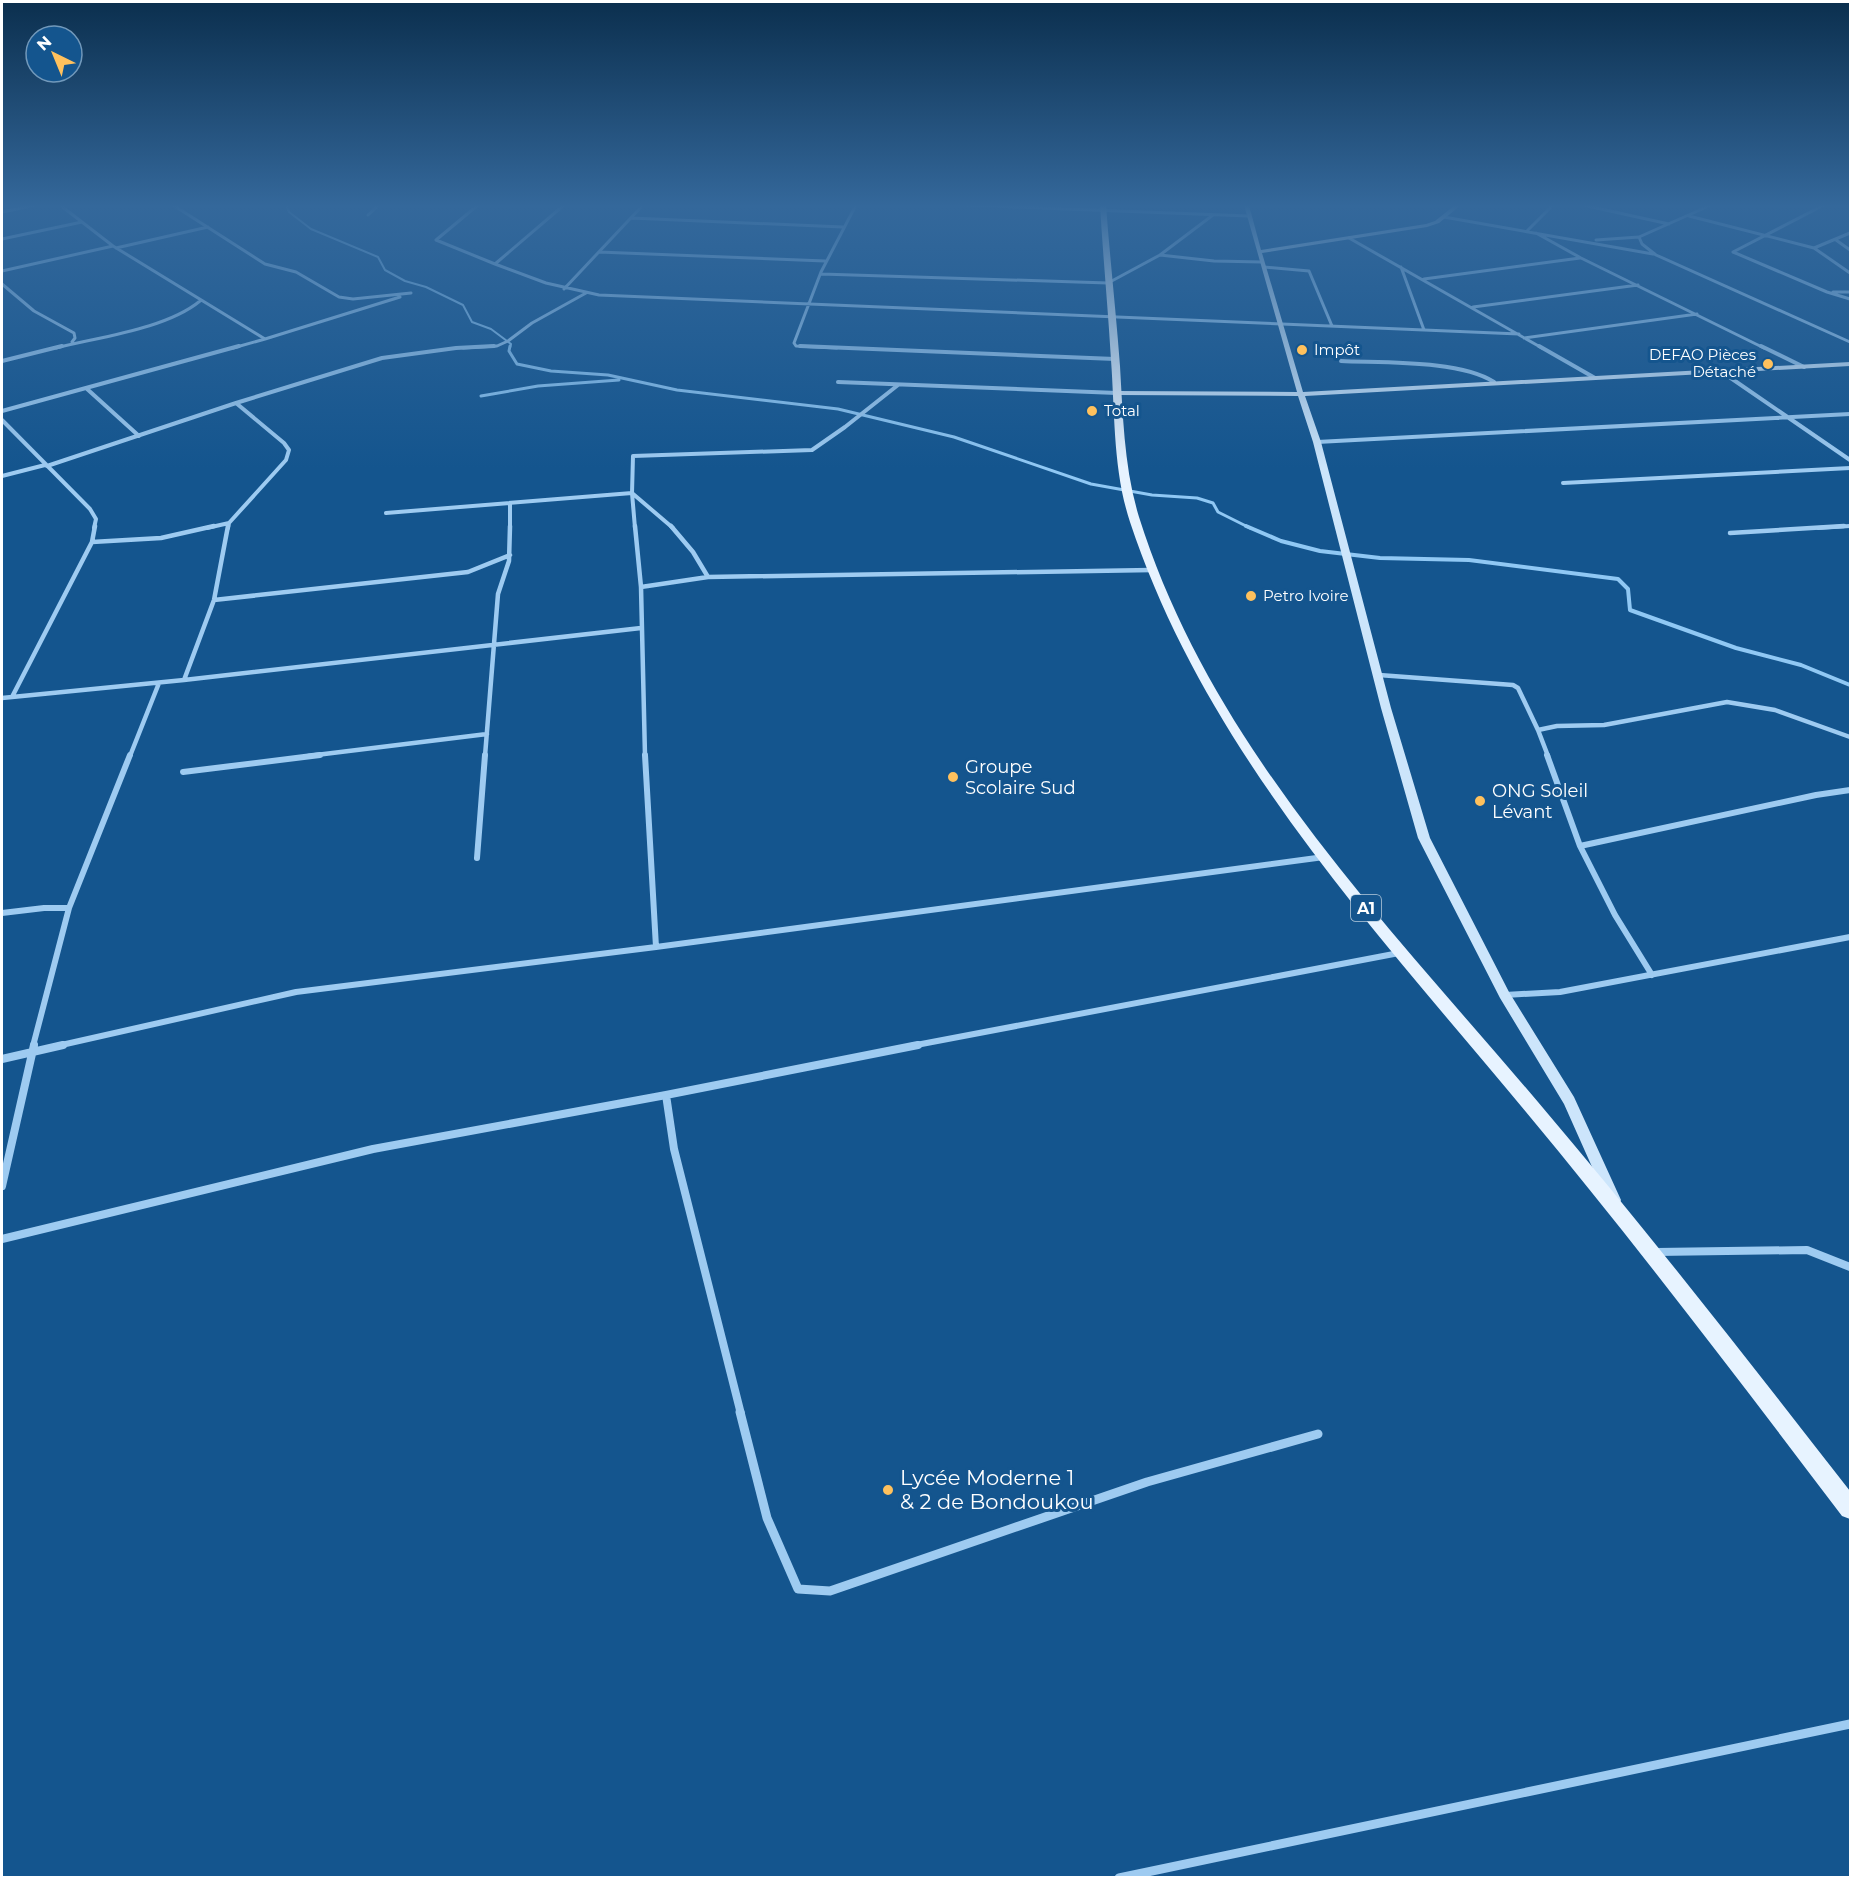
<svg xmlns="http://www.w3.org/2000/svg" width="1852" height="1879" font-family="Montserrat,sans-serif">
	<rect width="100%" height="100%" fill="#14558e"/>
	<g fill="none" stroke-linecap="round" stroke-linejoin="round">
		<path stroke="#90c8f4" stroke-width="2" d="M286 205 289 212 311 229 378 257 385 270 405 281 426 287 463 305 472 322 491 329 511 344 510 348"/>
		<path stroke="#90c8f4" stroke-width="3" d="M510 346 509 351 517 364 551 371 608 375 677 390 838 409 954 437 1091 484 1152 495 1197 498 1213 503 1218 512 1250 528
			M481 396 538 386 619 380"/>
		<path stroke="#90c8f4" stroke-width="4" d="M1246 526 1281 541 1320 551 1380 558 1469 560 1618 579 1628 589 1630 610 1736 648 1801 665 1850 685"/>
		<path stroke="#9ecbf1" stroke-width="3" d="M60 205 113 246 265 339 233 348
			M173 205 265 264 296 272 339 297 353 299 411 293
			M478 205 436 240 495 264
			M564 205 495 264 546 283 599 295 1519 334
			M965 205 1249 216
			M1583 205 1669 224
			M1711 205 1639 237 1642 244 1656 255 1850 342
			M1824 205 1733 252 1827 292 1850 299
			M2 212 36 205
			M368 215 379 205
			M1689 216 1814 248 1850 273
			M1444 217 1653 254
			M631 218 843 227
			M1527 231 1553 205
			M1536 233 1581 258 1764 348
			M1349 238 1542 348
			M2 239 82 222
			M1596 240 1639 237
			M1836 240 1850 250
			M116 248 208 227
			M1814 248 1850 233
			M599 252 825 261
			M1160 255 1214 261 1262 262
			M1264 267 1309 271 1332 326
			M1401 267 1424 330
			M2 271 113 246
			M821 274 1108 283 1160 255 1213 215
			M1424 279 1580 258
			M2 284 34 311 74 333 75 338 72 342
			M564 289 643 205
			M1833 292H1850
			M1473 307 1638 285
			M1524 338 1697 314
			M265 339 400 297
			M56 348C99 337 166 329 200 301
			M463 348 497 346 508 341 532 323 586 293
			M837 348 796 346 794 343 821 272 856 205"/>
		<path stroke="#9ecbf1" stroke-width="4" d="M800 346 1115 359
			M1539 346 1595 378
			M1761 346 1804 367
			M2 361 62 346
			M1341 361C1383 363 1460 360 1494 382
			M1722 372 1850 460
			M838 382 1117 393
			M86 388 139 436
			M2 411 239 346
			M2 420 90 509 96 519 94 528
			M1317 442 1850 414
			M47 466 236 403 382 358 456 348 494 346
			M2 476 45 465
			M1563 483 1850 468
			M386 513 632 493 673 528
			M207 528 229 523
			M228 528 229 523 286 460 289 450 284 443 236 403
			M510 528V503
			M635 528 632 493 633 456 812 450 845 427 898 385
			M1818 528 1850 526"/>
		<path stroke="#9ecbf1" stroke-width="4.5" d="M635 526 641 587 645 756
			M671 526 693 552 708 577
			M1730 533 1844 526
			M92 542 161 538 214 526
			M641 587 708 577 1152 570
			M214 600 468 572 510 555
			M1379 675 1513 685 1518 688 1538 730 1557 726 1604 725 1727 702 1775 710 1850 737
			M184 680 214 600 228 526
			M12 697 92 542 95 526
			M2 698 184 680 641 628
			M1538 730 1548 756
			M130 756 159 683
			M308 756 487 734
			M485 756 498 594 509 561 510 526"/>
		<path stroke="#9ecbf1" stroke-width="6" d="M645 755 656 947
			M1547 755 1580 846 1615 915 1652 975
			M183 772 320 755
			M1580 846 1816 795 1850 790
			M477 858 485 755
			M2 913 44 908H69
			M1505 995 1560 992 1850 937
			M33 1046 69 908 130 755
			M57 1046 296 992 656 947 1324 857
			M911 1046 1399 953"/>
		<path stroke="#9ecbf1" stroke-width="8" d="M2 1059 63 1045
			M666 1095 674 1149 741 1414
			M2 1186 34 1045
			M2 1239 373 1149 666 1095 918 1045
			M1656 1252 1807 1250 1850 1267"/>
		<path stroke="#9ecbf1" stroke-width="9" d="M740 1412 767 1518 798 1589 830 1591 1147 1482 1318 1434
			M1119 1878 1850 1724"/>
		<path fill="#cce5fb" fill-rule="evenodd" d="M1244 205H1249L1261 250 1426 224 1435 221 1455 205H1461L1439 223 1427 227 1262 253 1303 392 1850 362V366L1305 396 1321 442 1391 708 1430 838 1509 992 1574 1097 1621 1200 1619 1205 1614 1206 1609 1205 1564 1104 1500 998 1418 838 1381 708 1313 442 1298 396 1117 395 1114 393 1117 391 1297 392Z"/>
		<path fill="#e7f3ff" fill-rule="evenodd" d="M1100 205H1106C1110 259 1116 312 1120 366 1123 416 1124 468 1139 517 1211 746 1387 924 1538 1102 1646 1229 1748 1360 1850 1491V1519L1842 1516C1739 1380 1635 1243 1526 1112 1375 930 1206 751 1130 522 1113 470 1115 414 1111 360 1108 308 1103 257 1100 205Z"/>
	</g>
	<linearGradient id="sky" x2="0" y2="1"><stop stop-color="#0b2f4e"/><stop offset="0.44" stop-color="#34689b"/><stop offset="1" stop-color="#34689b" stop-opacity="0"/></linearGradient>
	<rect width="1852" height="468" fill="url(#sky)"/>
	<g fill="#ffc15d" stroke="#14558e" stroke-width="2">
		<circle cx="1302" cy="350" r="6"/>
		<circle cx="1768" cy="364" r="6"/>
		<circle cx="1092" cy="411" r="6"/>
		<circle cx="1251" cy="596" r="6"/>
		<circle cx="953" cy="777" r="6"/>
		<circle cx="1480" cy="801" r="6"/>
		<circle cx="888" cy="1490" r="6"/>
	</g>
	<g text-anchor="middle" stroke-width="6" stroke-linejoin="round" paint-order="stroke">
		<g font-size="15" fill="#fff" stroke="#14558e" text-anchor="start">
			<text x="1314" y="355">Impôt</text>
			<text x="1756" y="360" text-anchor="end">DEFAO Pièces<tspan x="1756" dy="17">Détaché</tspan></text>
			<text x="1104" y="416">Total</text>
			<text x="1263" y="601">Petro Ivoire</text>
		</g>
		<rect fill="#14558e" stroke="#b8ccdd" stroke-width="1.5" x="1351" y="895" width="30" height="26" rx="4.5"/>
		<g font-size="16" font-weight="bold" fill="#fff">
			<text x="1366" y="914">A1</text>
		</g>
		<g font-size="18" fill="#fff" stroke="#14558e" text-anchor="start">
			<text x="965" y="773">Groupe<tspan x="965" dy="21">Scolaire Sud</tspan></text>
			<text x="1492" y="797">ONG Soleil<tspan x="1492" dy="21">Lévant</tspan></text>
		</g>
		<g font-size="21" fill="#fff" stroke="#14558e" text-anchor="start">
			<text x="900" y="1485">Lycée Moderne 1<tspan x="900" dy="24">&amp; 2 de Bondoukou</tspan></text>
		</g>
	</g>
	<rect width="1852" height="1879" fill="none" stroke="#ffffff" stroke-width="6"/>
	<g transform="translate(54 54) rotate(317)"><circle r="28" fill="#14558e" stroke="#7299bb" stroke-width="1.5"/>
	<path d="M0-4.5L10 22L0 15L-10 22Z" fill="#ffc15d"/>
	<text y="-9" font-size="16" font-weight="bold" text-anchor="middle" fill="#ffffff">N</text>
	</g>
</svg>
